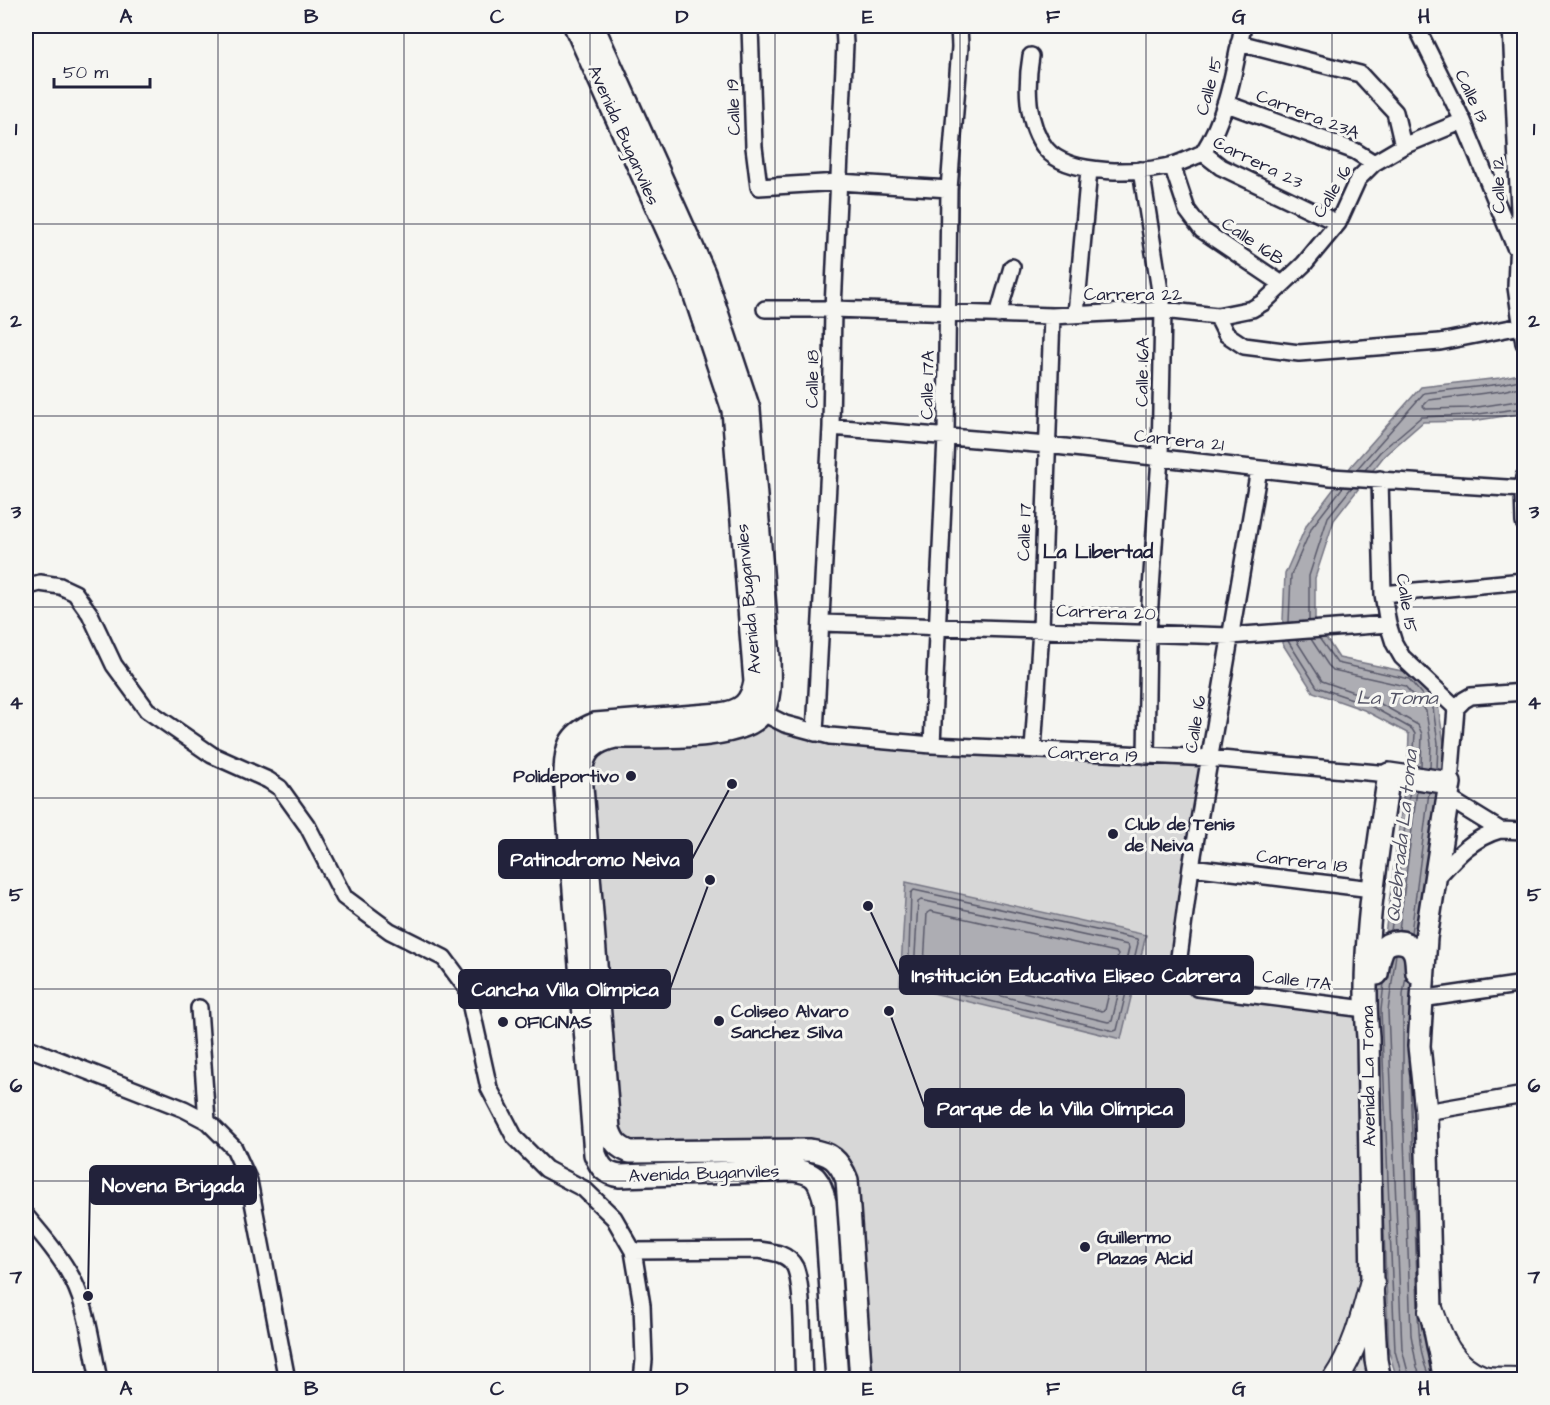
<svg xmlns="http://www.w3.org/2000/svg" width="1550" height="1405" font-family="'Architects Daughter',sans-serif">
	<rect width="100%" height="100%" fill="#f6f6f2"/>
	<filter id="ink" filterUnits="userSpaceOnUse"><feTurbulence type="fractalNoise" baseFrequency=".0167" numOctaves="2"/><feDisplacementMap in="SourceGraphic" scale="12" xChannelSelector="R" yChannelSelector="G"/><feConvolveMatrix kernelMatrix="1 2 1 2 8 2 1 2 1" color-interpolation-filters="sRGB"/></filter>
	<g filter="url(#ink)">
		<path fill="#d7d7d7" stroke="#7c7c89" stroke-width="1.5" d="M762 713 815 733 1210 758 1179 957 1190 984 1361 1010 1383 1379H861L847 1180 833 1157 620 1147 587 752Z"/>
		<path fill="#adadb3" stroke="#757583" stroke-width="1.5" d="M1524 373V413L1472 421 1423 422 1384 456 1334 520 1315 578V621L1339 658 1412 673 1438 705 1444 743 1442 809 1416 1110 1425 1334 1430 1365 1438 1379H1397L1389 1352 1375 1010 1408 760 1409 734 1364 710 1313 692 1282 643 1285 574 1307 524 1352 465 1421 387 1500 378Z
			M906 882 1146 935 1121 1039 900 985Z"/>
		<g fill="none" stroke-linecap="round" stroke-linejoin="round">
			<path stroke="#5a5a6b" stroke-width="1.5" d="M1524 386 1502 391 1429 400 1423 406 1426 409 1471 408 1524 400
				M1356 470 1424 393 1501 384 1524 379
				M1365 470 1380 452 1421 417 1471 415 1524 408
				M1309 621V576L1328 517 1352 487
				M1289 622 1291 575 1312 527 1343 487
				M1319 638 1337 663 1409 679 1433 708 1438 743 1437 769
				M1311 639 1328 665 1333 670 1405 686 1426 711 1431 744 1430 768
				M1296 640 1322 681 1370 698 1418 725 1422 734 1421 767
				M1288 641 1317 687 1367 704 1412 729 1415 734 1413 765
				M914 890 1137 939 1138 943 1117 1030 1114 1031 908 981 911 893Z
				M921 900 1128 945 1129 948 1112 1021 1108 1022 916 975 914 972 918 902Z
				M930 911 1116 952 1118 955 1105 1010 1102 1011 925 968 924 965 927 913Z
				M1399 930 1417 790
				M1391 931 1410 789
				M1411 933 1429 792
				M1396 954 1388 1011 1402 1349 1410 1380
				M1406 976 1403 995V1110L1411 1335 1417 1368 1423 1380
				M1384 983 1381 1010 1395 1351 1403 1380
				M1410 1080 1418 1308
				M1418 1314C1419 1336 1420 1359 1431 1380"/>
			<defs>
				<path id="minor" d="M750 26 754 147 759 187 839 182 949 189
					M1416 26 1463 121 1515 247
					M1511 26 1519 211 1516 287 1524 343
					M1239 43 1360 74 1395 112 1403 146
					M1031 56C1026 85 1026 124 1046 149 1068 176 1142 174 1173 165 1183 162 1193 157 1203 153
					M1227 104 1355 151 1374 163
					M1203 153 1221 167 1338 223
					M1203 153C1228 114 1234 70 1243 26
					M1172 165 1187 210 1202 230 1282 284
					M1141 170 1163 310 1160 457 1148 633 1146 756
					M765 309H833L1052 316 1163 310 1217 316 1252 309 1264 302 1304 264 1338 223 1358 179 1374 163 1403 146 1463 121
					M1076 314 1089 170
					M998 315 1012 267
					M1217 316 1226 334 1244 346 1299 353 1440 342 1521 326
					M831 427 1047 445 1331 477 1523 489
					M1259 469 1191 867 1179 957C1180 973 1184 981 1198 988L1365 1009
					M1524 477 1523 489 1524 523
					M1380 479 1383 594 1388 624 1394 643 1402 657 1456 708
					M26 587 40 583 60 586 75 593 90 614 114 665 147 710 212 755 268 780 280 788 308 827 344 897 390 931 444 958 467 989 489 1088 515 1138 546 1169 584 1189 614 1218 633 1251 642 1305 644 1360 642 1380
					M1383 594 1524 581
					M822 623 1230 636 1388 624
					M1456 708 1464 700 1471 696 1524 692
					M755 709 785 724 830 736 932 745 1210 758 1389 774
					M815 733 831 427 833 309 845 44 844 26
					M932 745 946 437 949 189 960 47 959 26
					M1033 750 1041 629 1052 316
					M1450 783 1456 708
					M1448 798 1500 830 1524 831
					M1191 867 1372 889
					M1435 880C1454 859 1471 838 1500 830
					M1421 999 1524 984
					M199 1008 207 1121
					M26 1047 184 1109 207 1121 234 1148 249 1181 287 1380
					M1426 1112 1524 1095
					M26 1216C43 1236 61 1257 73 1280 88 1310 92 1347 99 1380
					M633 1251 758 1250C772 1252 788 1253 795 1267 804 1288 802 1354 804 1380"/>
				<path id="secondary" d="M575 26 689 278 733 410 755 682C751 703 742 711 720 714L595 724C568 734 565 749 565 777L595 1154C600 1167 605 1174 620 1176L793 1170C817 1173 819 1180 825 1202L837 1380
					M593 26 704 273 749 409 769 658C769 675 772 697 762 713 744 742 647 736 615 737 593 742 583 751 581 774L609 1129C613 1142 618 1147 630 1152L809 1150C831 1153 839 1160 847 1180L861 1380
					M1377 974C1378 966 1379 958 1382 951 1387 939 1407 939 1413 950 1417 956 1416 966 1417 973
					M1380 1380 1376 1360 1372 1284 1368 1037C1360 952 1377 858 1389 774L1450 783 1426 938 1419 1046 1426 1112 1431 1311 1445 1380"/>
				<path id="primary" d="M1431 1311C1441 1340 1451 1367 1483 1378 1493 1381 1509 1379 1520 1380
					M1335 1380C1355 1350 1363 1318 1372 1284"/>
			</defs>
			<use href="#minor" stroke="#22223b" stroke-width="20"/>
			<use href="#secondary" stroke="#22223b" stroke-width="26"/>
			<use href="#primary" stroke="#22223b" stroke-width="28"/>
			<use href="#minor" stroke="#f6f6f2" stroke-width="15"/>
			<use href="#secondary" stroke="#f6f6f2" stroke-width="21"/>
			<use href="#primary" stroke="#f6f6f2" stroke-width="24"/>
		</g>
	</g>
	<path fill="none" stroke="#22223b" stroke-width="1.5" stroke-opacity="0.55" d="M218 26V1380M404 26V1380M590 26V1380M775 26V1380M960 26V1380M1146 26V1380M1332 26V1380M26 224H1524M26 416H1524M26 607H1524M26 798H1524M26 989H1524M26 1181H1524"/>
	<g fill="#22223b" stroke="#f6f6f2" stroke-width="2">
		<circle cx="631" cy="776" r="6"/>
		<circle cx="1113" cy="834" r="6"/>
		<circle cx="719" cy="1021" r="6"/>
		<circle cx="503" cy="1022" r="6"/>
		<circle cx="1085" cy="1247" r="6"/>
	</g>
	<g text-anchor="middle" stroke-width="6" stroke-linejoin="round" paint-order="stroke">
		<g font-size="18" fill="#22223b" stroke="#f6f6f2">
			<text transform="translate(1209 86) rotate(-75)" y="6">Calle 15</text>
			<text transform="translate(1472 96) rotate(65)" y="6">Calle 13</text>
			<text transform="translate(733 107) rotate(-92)" y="6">Calle 19</text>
			<text transform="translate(1308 114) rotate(21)" y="6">Carrera 23A</text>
			<text transform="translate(624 135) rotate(66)" y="6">Avenida Buganviles</text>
			<text transform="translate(1258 162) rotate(26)" y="6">Carrera 23</text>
			<text transform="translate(1498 185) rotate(-91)" y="6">Calle 12</text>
			<text transform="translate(1332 191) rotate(-59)" y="6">Calle 16</text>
			<text transform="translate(1253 241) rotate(34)" y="6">Calle 16B</text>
			<text x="1133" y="300">Carrera 22</text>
			<text transform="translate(1142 372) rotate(-89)" y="6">Calle 16A</text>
			<text transform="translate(812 379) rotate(-89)" y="6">Calle 18</text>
			<text transform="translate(927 385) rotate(-89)" y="6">Calle 17A</text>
			<text transform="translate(1179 440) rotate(6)" y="6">Carrera 21</text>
			<text transform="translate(1024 532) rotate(-88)" y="6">Calle 17</text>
			<text transform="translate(748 599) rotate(-95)" y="6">Avenida Buganviles</text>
			<text transform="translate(1407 603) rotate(81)" y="6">Calle 15</text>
			<text transform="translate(1106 612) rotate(2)" y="6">Carrera 20</text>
			<text transform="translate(1195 724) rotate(-81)" y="6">Calle 16</text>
			<text transform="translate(1093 754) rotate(3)" y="6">Carrera 19</text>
			<text transform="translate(1302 861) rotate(7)" y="6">Carrera 18</text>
			<text transform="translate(1297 980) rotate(7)" y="6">Calle 17A</text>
			<text transform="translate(1368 1076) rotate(-91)" y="6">Avenida La Toma</text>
			<text transform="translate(704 1173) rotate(-2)" y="6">Avenida Buganviles</text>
		</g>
		<g font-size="18" font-weight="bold" fill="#22223b" stroke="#f6f6f2" text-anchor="start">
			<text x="619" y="782" text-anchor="end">Polideportivo</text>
			<text x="1125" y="830">Club de Tenis<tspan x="1125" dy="21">de Neiva</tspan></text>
			<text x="731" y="1017">Coliseo Alvaro<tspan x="731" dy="21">Sanchez Silva</tspan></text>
			<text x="515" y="1028">OFICINAS</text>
			<text x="1097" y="1243">Guillermo<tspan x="1097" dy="21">Plazas Alcid</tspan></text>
		</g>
		<g font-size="20" font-weight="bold" fill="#22223b" stroke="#f6f6f2">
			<text x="1098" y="558">La Libertad</text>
		</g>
		<g font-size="20" font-style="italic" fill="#535365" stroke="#f6f6f2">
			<text x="1397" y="704">La Toma</text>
			<text transform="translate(1401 836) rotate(-84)" y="7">Quebrada La toma</text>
		</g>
	</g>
	<path fill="none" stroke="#22223b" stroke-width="2" d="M732 784L692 859M868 906L900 975M710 880L670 989M889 1011L925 1108M88 1296L90 1185"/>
	<g fill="#22223b" stroke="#f6f6f2" stroke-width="2">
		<circle cx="732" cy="784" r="6"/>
		<circle cx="868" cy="906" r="6"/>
		<circle cx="710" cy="880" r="6"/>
		<circle cx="889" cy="1011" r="6"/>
		<circle cx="88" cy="1296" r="6"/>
	</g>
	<g fill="#22223b" stroke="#22223b" stroke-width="2">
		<rect x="499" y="840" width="193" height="38" rx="6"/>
		<rect x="900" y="956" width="353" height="38" rx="6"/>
		<rect x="459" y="970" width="211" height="38" rx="6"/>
		<rect x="925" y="1089" width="259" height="38" rx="6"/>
		<rect x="90" y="1166" width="166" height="38" rx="6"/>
	</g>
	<g font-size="20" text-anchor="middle" font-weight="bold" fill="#fff">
		<text x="595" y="866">Patinodromo Neiva</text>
		<text x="1076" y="982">Institución Educativa Eliseo Cabrera</text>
		<text x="565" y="996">Cancha Villa Olímpica</text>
		<text x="1055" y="1115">Parque de la Villa Olímpica</text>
		<text x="173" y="1192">Novena Brigada</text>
	</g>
	<rect width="1550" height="1405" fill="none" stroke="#f6f6f2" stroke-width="66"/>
	<path d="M54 78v9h96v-9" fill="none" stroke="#22223b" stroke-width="3"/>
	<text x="63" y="78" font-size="18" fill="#22223b" stroke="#f6f6f2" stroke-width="4.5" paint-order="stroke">50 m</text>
	<rect x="33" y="33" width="1484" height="1339" fill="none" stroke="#22223b" stroke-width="2"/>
	<g font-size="20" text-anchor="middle" font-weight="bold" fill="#22223b">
		<text x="126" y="23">A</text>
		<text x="311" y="23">B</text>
		<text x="497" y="23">C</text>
		<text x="682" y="23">D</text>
		<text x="868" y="23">E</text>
		<text x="1053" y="23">F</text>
		<text x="1239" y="23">G</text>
		<text x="1424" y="23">H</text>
		<text x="16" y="135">1</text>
		<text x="1534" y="135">1</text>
		<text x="16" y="327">2</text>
		<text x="1534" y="327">2</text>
		<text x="16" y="518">3</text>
		<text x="1534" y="518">3</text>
		<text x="16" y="709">4</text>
		<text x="1534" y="709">4</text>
		<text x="16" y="901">5</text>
		<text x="1534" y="901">5</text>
		<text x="16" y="1092">6</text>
		<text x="1534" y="1092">6</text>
		<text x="16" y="1283">7</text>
		<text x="1534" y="1283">7</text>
		<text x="126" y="1395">A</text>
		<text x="311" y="1395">B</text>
		<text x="497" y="1395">C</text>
		<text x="682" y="1395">D</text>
		<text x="868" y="1395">E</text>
		<text x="1053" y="1395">F</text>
		<text x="1239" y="1395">G</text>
		<text x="1424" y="1395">H</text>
	</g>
</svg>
